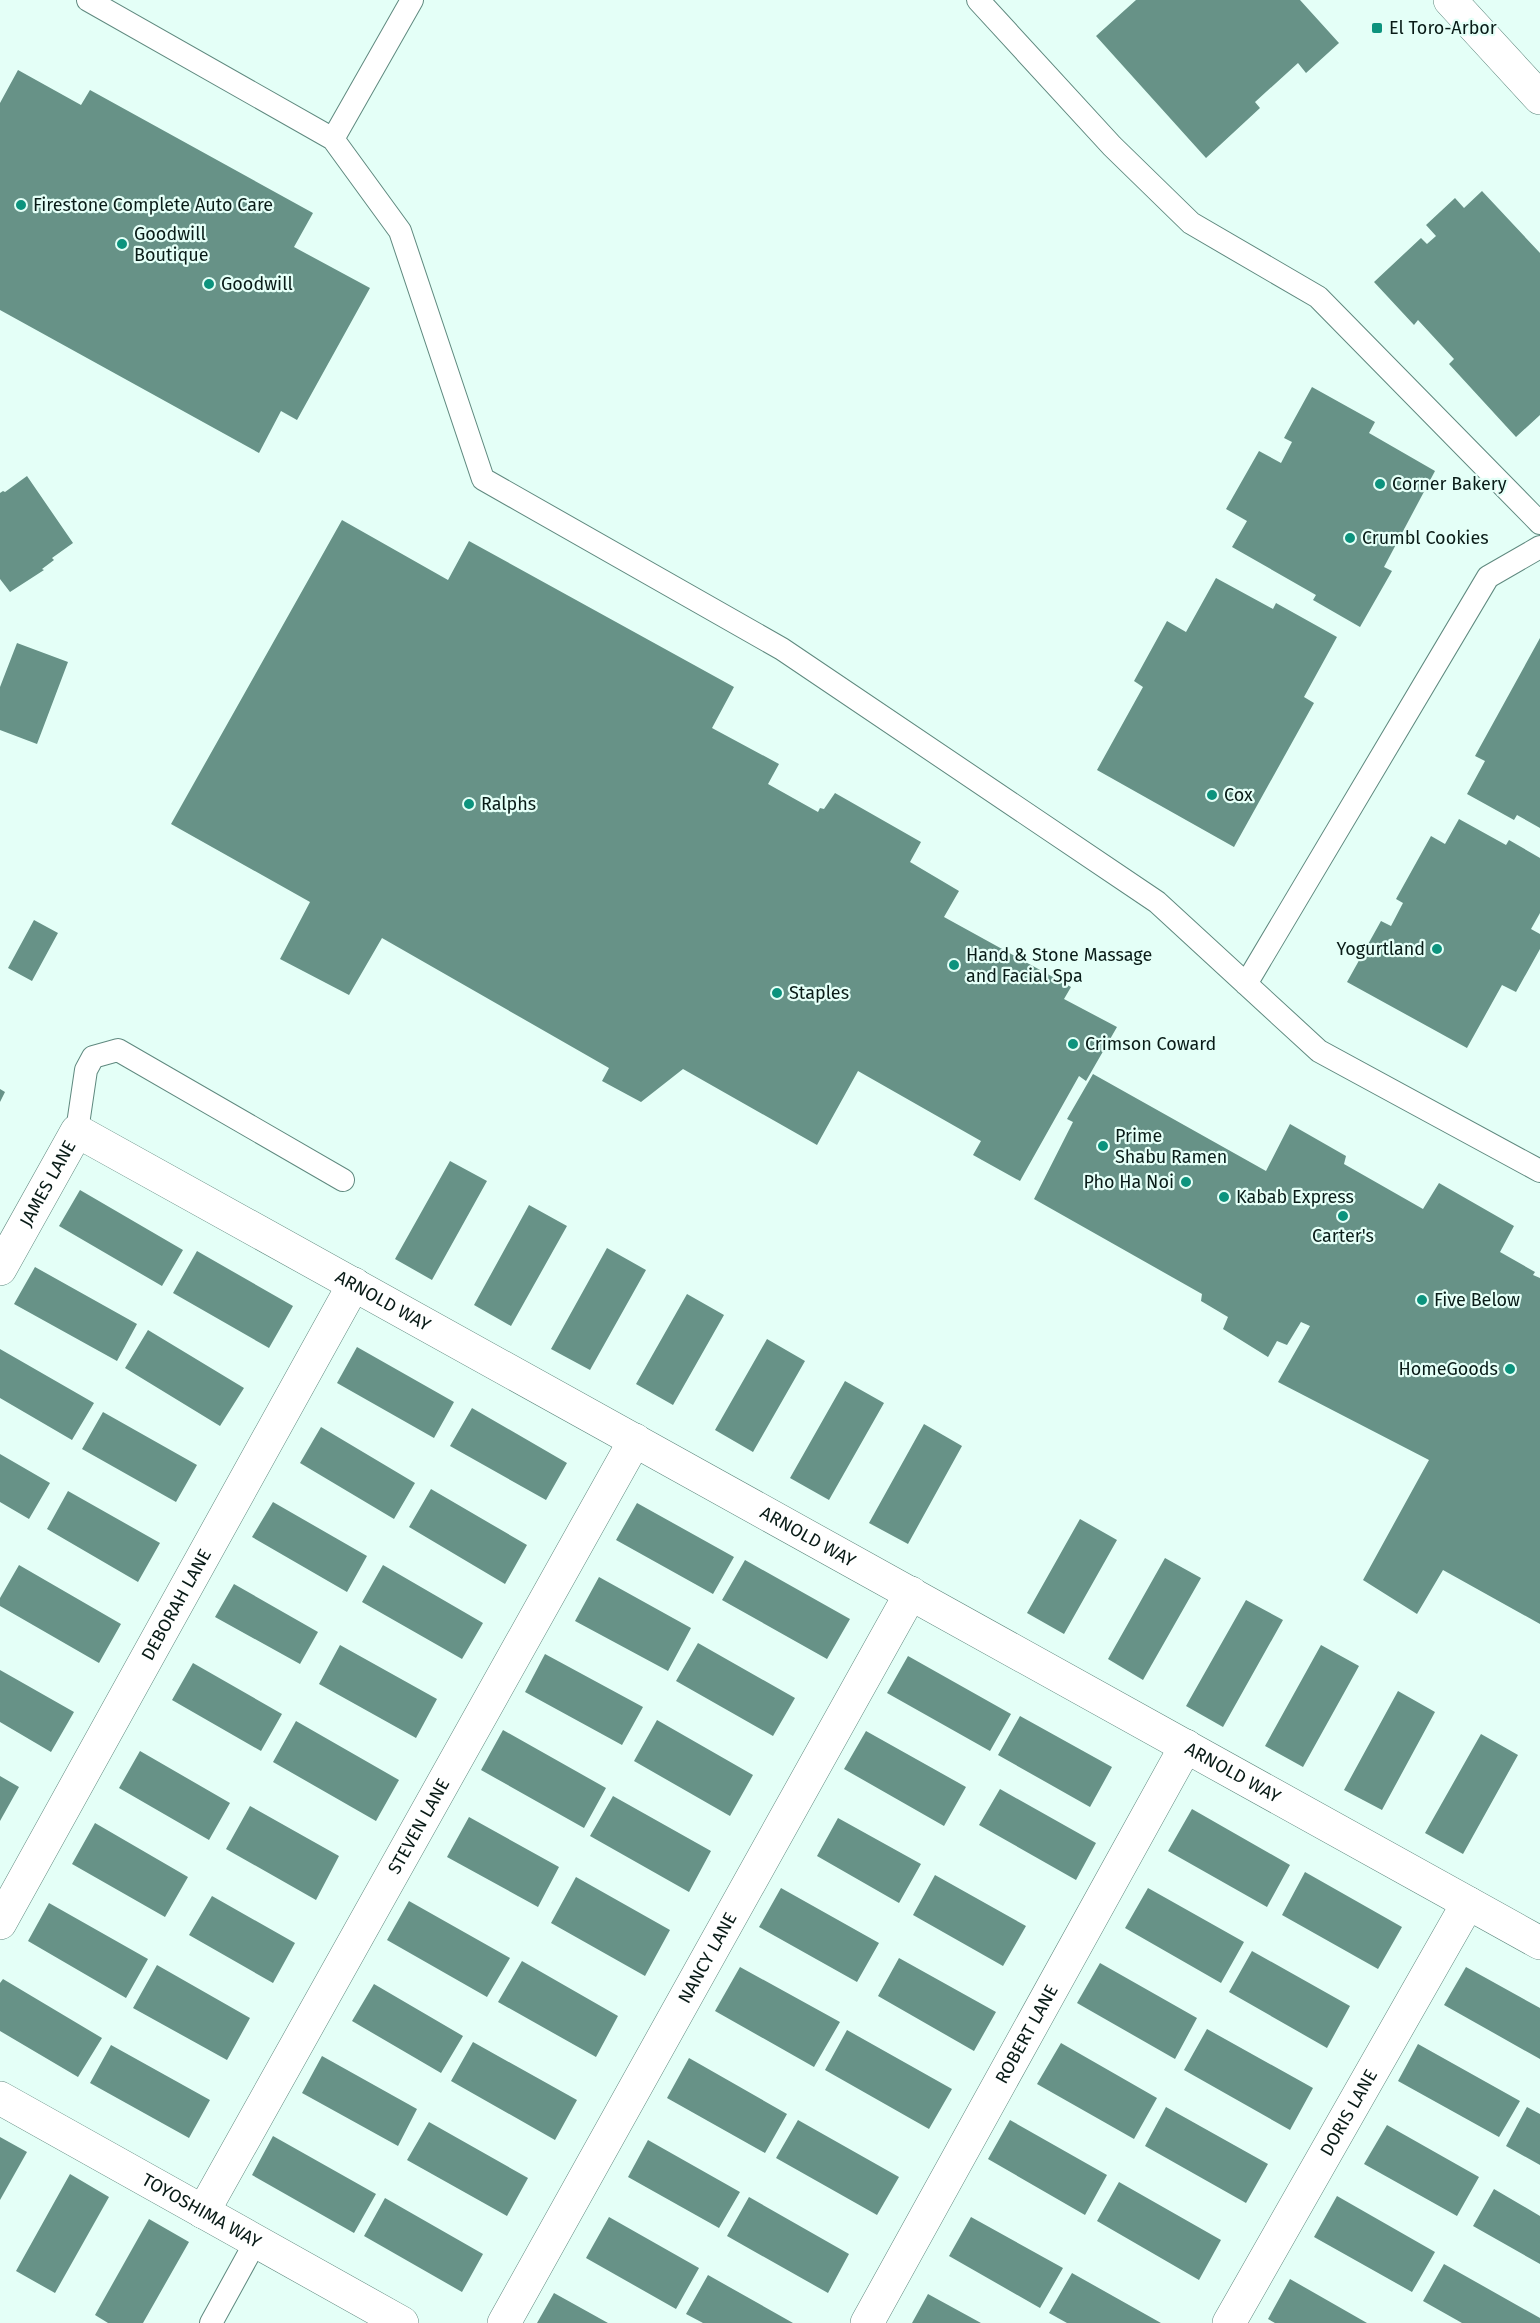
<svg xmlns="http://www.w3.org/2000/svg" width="1540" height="2323" font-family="'Fira Sans',sans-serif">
	<rect width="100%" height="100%" fill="#e4fff7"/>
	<path fill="#679287" d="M1136 0H1300L1339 43 1306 73 1298 63 1255 102 1260 108 1206 158 1096 36Z
		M18 70 81 105 90 90 313 213 294 247 370 288 297 420 281 411 259 453 0 310V103Z
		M1482 191 1540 253V415L1516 437 1449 364 1454 359 1418 320 1414 325 1374 282 1421 238 1427 244 1436 236 1426 225 1455 198 1464 208Z
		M1312 387 1375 422 1369 433 1435 471 1384 567 1392 571 1360 627 1313 600 1316 595 1232 547 1247 521 1226 509 1259 451 1281 463 1292 442 1284 438Z
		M27 476 73 543 52 558 54 560 42 569 44 570 10 592 0 579V493L3 491 5 492Z
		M342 520 448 580 469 541 734 687 712 728 779 764 768 784 818 812 820 808 824 809 835 793 921 842 910 862 959 891 944 917 1071 987 1064 999 1117 1027 1086 1081 1079 1076 1020 1181 973 1155 981 1141 858 1071 817 1145 683 1069 641 1102 602 1081 609 1068 382 938 349 995 280 959 310 902 171 824Z
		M1216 578 1273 609 1276 603 1337 637 1304 697 1314 703 1234 847 1097 770 1143 687 1134 681 1167 621 1186 632Z
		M1540 638V828L1517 815 1514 820 1467 794 1485 761 1475 756Z
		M17 643 68 662 37 744 0 730V687Z
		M1459 819 1506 845 1509 840 1540 858V913L1531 929 1540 934V949L1516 992 1502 985 1467 1048 1347 982 1381 921 1391 926 1403 903 1396 899 1431 836 1445 844Z
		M34 920 58 933 32 981 8 968Z
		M1093 1074 1266 1171 1290 1124 1346 1156 1344 1164 1423 1209 1439 1183 1514 1226 1500 1252 1535 1272 1533 1275 1540 1278V1624L1443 1570 1417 1614 1363 1580 1429 1460 1278 1382 1310 1326 1301 1322 1287 1345 1277 1341 1268 1357 1223 1329 1228 1317 1201 1301 1202 1294 1034 1199 1073 1122 1067 1119Z
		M0 1089 5 1092 0 1102Z
		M450 1161 487 1181 432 1280 395 1259Z
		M80 1190 183 1250 162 1286 59 1226Z
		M529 1205 567 1226 511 1326 474 1305Z
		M607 1248 646 1270 590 1370 551 1349Z
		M197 1251 293 1306 269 1348 173 1293Z
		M35 1267 137 1324 117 1361 14 1304Z
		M687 1294 724 1315 673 1405 636 1384Z
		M148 1330 244 1388 220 1426 125 1368Z
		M767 1339 805 1361 753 1452 715 1430Z
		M357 1347 454 1402 434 1438 337 1383Z
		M0 1349 94 1403 72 1440 0 1398Z
		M845 1381 884 1403 829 1500 790 1478Z
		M472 1408 567 1463 546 1500 450 1446Z
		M103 1412 197 1465 176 1502 82 1449Z
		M924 1424 962 1446 908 1544 869 1523Z
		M321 1427 415 1483 394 1519 300 1463Z
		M0 1454 50 1483 29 1519 0 1502Z
		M431 1489 527 1545 505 1584 409 1527Z
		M68 1491 160 1543 138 1582 47 1529Z
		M273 1502 367 1556 347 1592 252 1537Z
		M637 1503 734 1557 713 1594 616 1540Z
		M1080 1519 1117 1540 1064 1634 1027 1613Z
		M1165 1558 1201 1578 1143 1680 1108 1659Z
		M745 1560 850 1619 827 1659 722 1600Z
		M19 1565 121 1624 99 1663 0 1606V1598Z
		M383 1565 483 1623 462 1659 362 1602Z
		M599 1577 691 1628 668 1671 575 1621Z
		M234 1584 318 1632 300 1664 215 1617Z
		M1246 1600 1283 1620 1223 1727 1186 1706Z
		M698 1643 795 1698 773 1736 676 1681Z
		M340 1645 437 1699 416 1738 319 1684Z
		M1321 1645 1359 1666 1303 1767 1265 1746Z
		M545 1654 643 1707 622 1745 525 1692Z
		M908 1656 1011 1714 990 1751 887 1693Z
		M193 1663 282 1714 261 1751 172 1700Z
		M0 1670 74 1712 51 1752 0 1722Z
		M1398 1691 1435 1712 1382 1810 1344 1790Z
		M1020 1716 1112 1767 1090 1807 998 1755Z
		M657 1720 753 1775 730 1816 634 1761Z
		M296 1721 399 1780 376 1821 273 1762Z
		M503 1730 606 1788 584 1828 481 1770Z
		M866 1731 966 1787 944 1826 844 1769Z
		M1481 1734 1518 1755 1463 1854 1425 1833Z
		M140 1751 230 1803 209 1840 119 1788Z
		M0 1776 19 1787 0 1821Z
		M1000 1789 1096 1843 1076 1880 979 1825Z
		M613 1796 711 1851 689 1892 590 1836Z
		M250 1806 339 1856 316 1900 226 1849Z
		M1192 1809 1290 1865 1267 1907 1168 1851Z
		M469 1817 559 1867 538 1907 447 1857Z
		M838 1818 921 1864 899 1903 817 1856Z
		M95 1823 188 1877 165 1917 72 1864Z
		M1305 1872 1402 1927 1378 1969 1282 1915Z
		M935 1875 1026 1926 1003 1966 913 1915Z
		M576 1877 670 1930 645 1976 551 1923Z
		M781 1888 879 1943 857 1982 759 1927Z
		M1148 1888 1244 1942 1221 1983 1125 1928Z
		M212 1896 295 1943 273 1983 189 1935Z
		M409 1901 510 1958 487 1997 387 1940Z
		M49 1903 148 1959 126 1998 28 1941Z
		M1252 1951 1350 2006 1327 2048 1229 1992Z
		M899 1958 996 2012 974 2051 878 1996Z
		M522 1961 618 2016 596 2057 498 2002Z
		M1100 1963 1197 2018 1175 2059 1077 2003Z
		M157 1965 250 2018 227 2060 133 2008Z
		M740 1967 840 2022 814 2067 715 2011Z
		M1466 1967 1540 2008V2059L1444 2005Z
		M3 1979 102 2038 78 2077 0 2031V1983Z
		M374 1984 463 2036 441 2073 352 2021Z
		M1207 2029 1313 2088 1290 2130 1184 2070Z
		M847 2030 952 2089 929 2129 825 2070Z
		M473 2042 577 2100 555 2140 451 2081Z
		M1061 2043 1157 2098 1134 2139 1037 2084Z
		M1418 2044 1520 2101 1499 2137 1398 2081Z
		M111 2045 210 2100 189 2138 90 2083Z
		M322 2056 417 2109 398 2146 302 2093Z
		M689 2058 787 2114 765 2153 667 2098Z
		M1166 2107 1268 2164 1246 2203 1145 2146Z
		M1527 2107 1540 2114V2165L1506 2146Z
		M798 2120 899 2177 877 2215 776 2158Z
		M1010 2120 1107 2175 1085 2215 988 2159Z
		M429 2122 528 2178 507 2216 407 2160Z
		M1387 2125 1479 2177 1457 2216 1364 2164Z
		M273 2136 376 2194 354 2233 252 2175Z
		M0 2137 27 2152 0 2200Z
		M648 2140 740 2192 719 2228 628 2177Z
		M70 2174 109 2197 55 2293 16 2271Z
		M1119 2182 1221 2240 1199 2280 1097 2221Z
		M1494 2189 1540 2216V2264L1473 2226Z
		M1337 2196 1435 2252 1412 2292 1314 2237Z
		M749 2197 849 2254 828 2293 727 2236Z
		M385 2198 483 2254 462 2292 364 2236Z
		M609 2217 699 2268 676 2309 586 2258Z
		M971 2217 1063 2268 1040 2308 949 2256Z
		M149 2219 189 2242 143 2323H108L95 2315Z
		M1444 2264 1540 2318V2323H1462L1423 2301Z
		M1072 2273 1161 2323H1067L1049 2313Z
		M708 2275 793 2323H703L686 2314Z
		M1290 2279 1367 2323H1275L1268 2319Z
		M554 2293 608 2323H537Z
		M928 2294 981 2323H912Z"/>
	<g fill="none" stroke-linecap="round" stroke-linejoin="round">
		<defs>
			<path id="service" d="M88 0 333 139 400 231 483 479 782 649 1157 902 1319 1051 1540 1171
				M978 0 1112 146 1191 223 1318 297 1540 523
				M333 139 412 0
				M1246 984 1488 577 1540 547
				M77 1131 86 1070 93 1057 118 1050 343 1180
				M211 2323 256 2241"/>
			<g id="minor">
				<path id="s1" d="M0 1269 77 1131 1540 1943"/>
				<path id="s2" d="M0 1923 354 1284"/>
				<path id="s3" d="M0 2098 402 2323"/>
				<path id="s4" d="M203 2212 635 1440"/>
				<path id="s5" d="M504 2323 911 1593"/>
				<path id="s6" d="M867 2323 1186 1746"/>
				<path id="s7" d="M1229 2323 1468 1903"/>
			</g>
			<path id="primary" d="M1450 0 1540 98"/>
		</defs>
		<use href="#service" stroke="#5f897f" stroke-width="24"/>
		<use href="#minor" stroke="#5f897f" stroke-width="34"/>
		<use href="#primary" stroke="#5f897f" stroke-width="34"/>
		<use href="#service" stroke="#fff" stroke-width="22"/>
		<use href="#minor" stroke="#fff" stroke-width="33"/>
		<use href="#primary" stroke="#fff" stroke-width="33"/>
	</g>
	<g fill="#0c937d" stroke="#e4fff7" stroke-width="2">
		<rect x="1371" y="22" width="12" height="12" rx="3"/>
		<circle cx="21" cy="205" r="6"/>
		<circle cx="122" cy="244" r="6"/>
		<circle cx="209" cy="284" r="6"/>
		<circle cx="1380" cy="484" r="6"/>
		<circle cx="1350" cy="538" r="6"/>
		<circle cx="1212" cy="795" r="6"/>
		<circle cx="469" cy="804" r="6"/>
		<circle cx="1437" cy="949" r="6"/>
		<circle cx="954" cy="965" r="6"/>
		<circle cx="777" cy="993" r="6"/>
		<circle cx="1073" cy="1044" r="6"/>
		<circle cx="1103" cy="1146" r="6"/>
		<circle cx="1186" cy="1182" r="6"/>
		<circle cx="1224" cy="1197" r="6"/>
		<circle cx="1343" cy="1216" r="6"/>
		<circle cx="1422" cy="1300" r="6"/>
		<circle cx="1510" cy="1369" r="6"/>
	</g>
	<g text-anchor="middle" stroke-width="4.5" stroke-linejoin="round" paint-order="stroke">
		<g font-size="18" fill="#091b17" stroke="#e4fff7" text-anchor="start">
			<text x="1389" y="34">El Toro-Arbor</text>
			<text x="33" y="211">Firestone Complete Auto Care</text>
			<text x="134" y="240">Goodwill<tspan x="134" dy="21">Boutique</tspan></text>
			<text x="221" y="290">Goodwill</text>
			<text x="1392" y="490">Corner Bakery</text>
			<text x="1362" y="544">Crumbl Cookies</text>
			<text x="1224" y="801">Cox</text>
			<text x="481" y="810">Ralphs</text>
			<text x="1425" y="955" text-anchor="end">Yogurtland</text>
			<text x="966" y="961">Hand &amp; Stone Massage<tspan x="966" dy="21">and Facial Spa</tspan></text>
			<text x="789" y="999">Staples</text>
			<text x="1085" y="1050">Crimson Coward</text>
			<text x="1115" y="1142">Prime<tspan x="1115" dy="21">Shabu Ramen</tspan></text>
			<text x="1174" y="1188" text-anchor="end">Pho Ha Noi</text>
			<text x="1236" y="1203">Kabab Express</text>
			<text x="1343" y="1242" text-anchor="middle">Carter's</text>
			<text x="1434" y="1306">Five Below</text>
			<text x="1498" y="1375" text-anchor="end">HomeGoods</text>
		</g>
		<g font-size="18" fill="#091b17" stroke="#e4fff7">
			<text dy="6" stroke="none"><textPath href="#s1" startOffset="98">JAMES LANE</textPath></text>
			<text dy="6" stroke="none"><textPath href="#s1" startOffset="508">ARNOLD WAY</textPath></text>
			<text dy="6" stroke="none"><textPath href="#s1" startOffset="994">ARNOLD WAY</textPath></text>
			<text dy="6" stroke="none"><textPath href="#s2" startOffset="364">DEBORAH LANE</textPath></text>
			<text dy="6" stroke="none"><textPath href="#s1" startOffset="1480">ARNOLD WAY</textPath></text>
			<text dy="6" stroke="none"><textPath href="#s4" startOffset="442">STEVEN LANE</textPath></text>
			<text dy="6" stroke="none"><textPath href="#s5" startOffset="418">NANCY LANE</textPath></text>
			<text dy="6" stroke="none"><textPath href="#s6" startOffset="330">ROBERT LANE</textPath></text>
			<text dy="6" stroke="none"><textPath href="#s7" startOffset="242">DORIS LANE</textPath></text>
			<text dy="6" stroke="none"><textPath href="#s3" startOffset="231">TOYOSHIMA WAY</textPath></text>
		</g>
	</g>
</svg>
